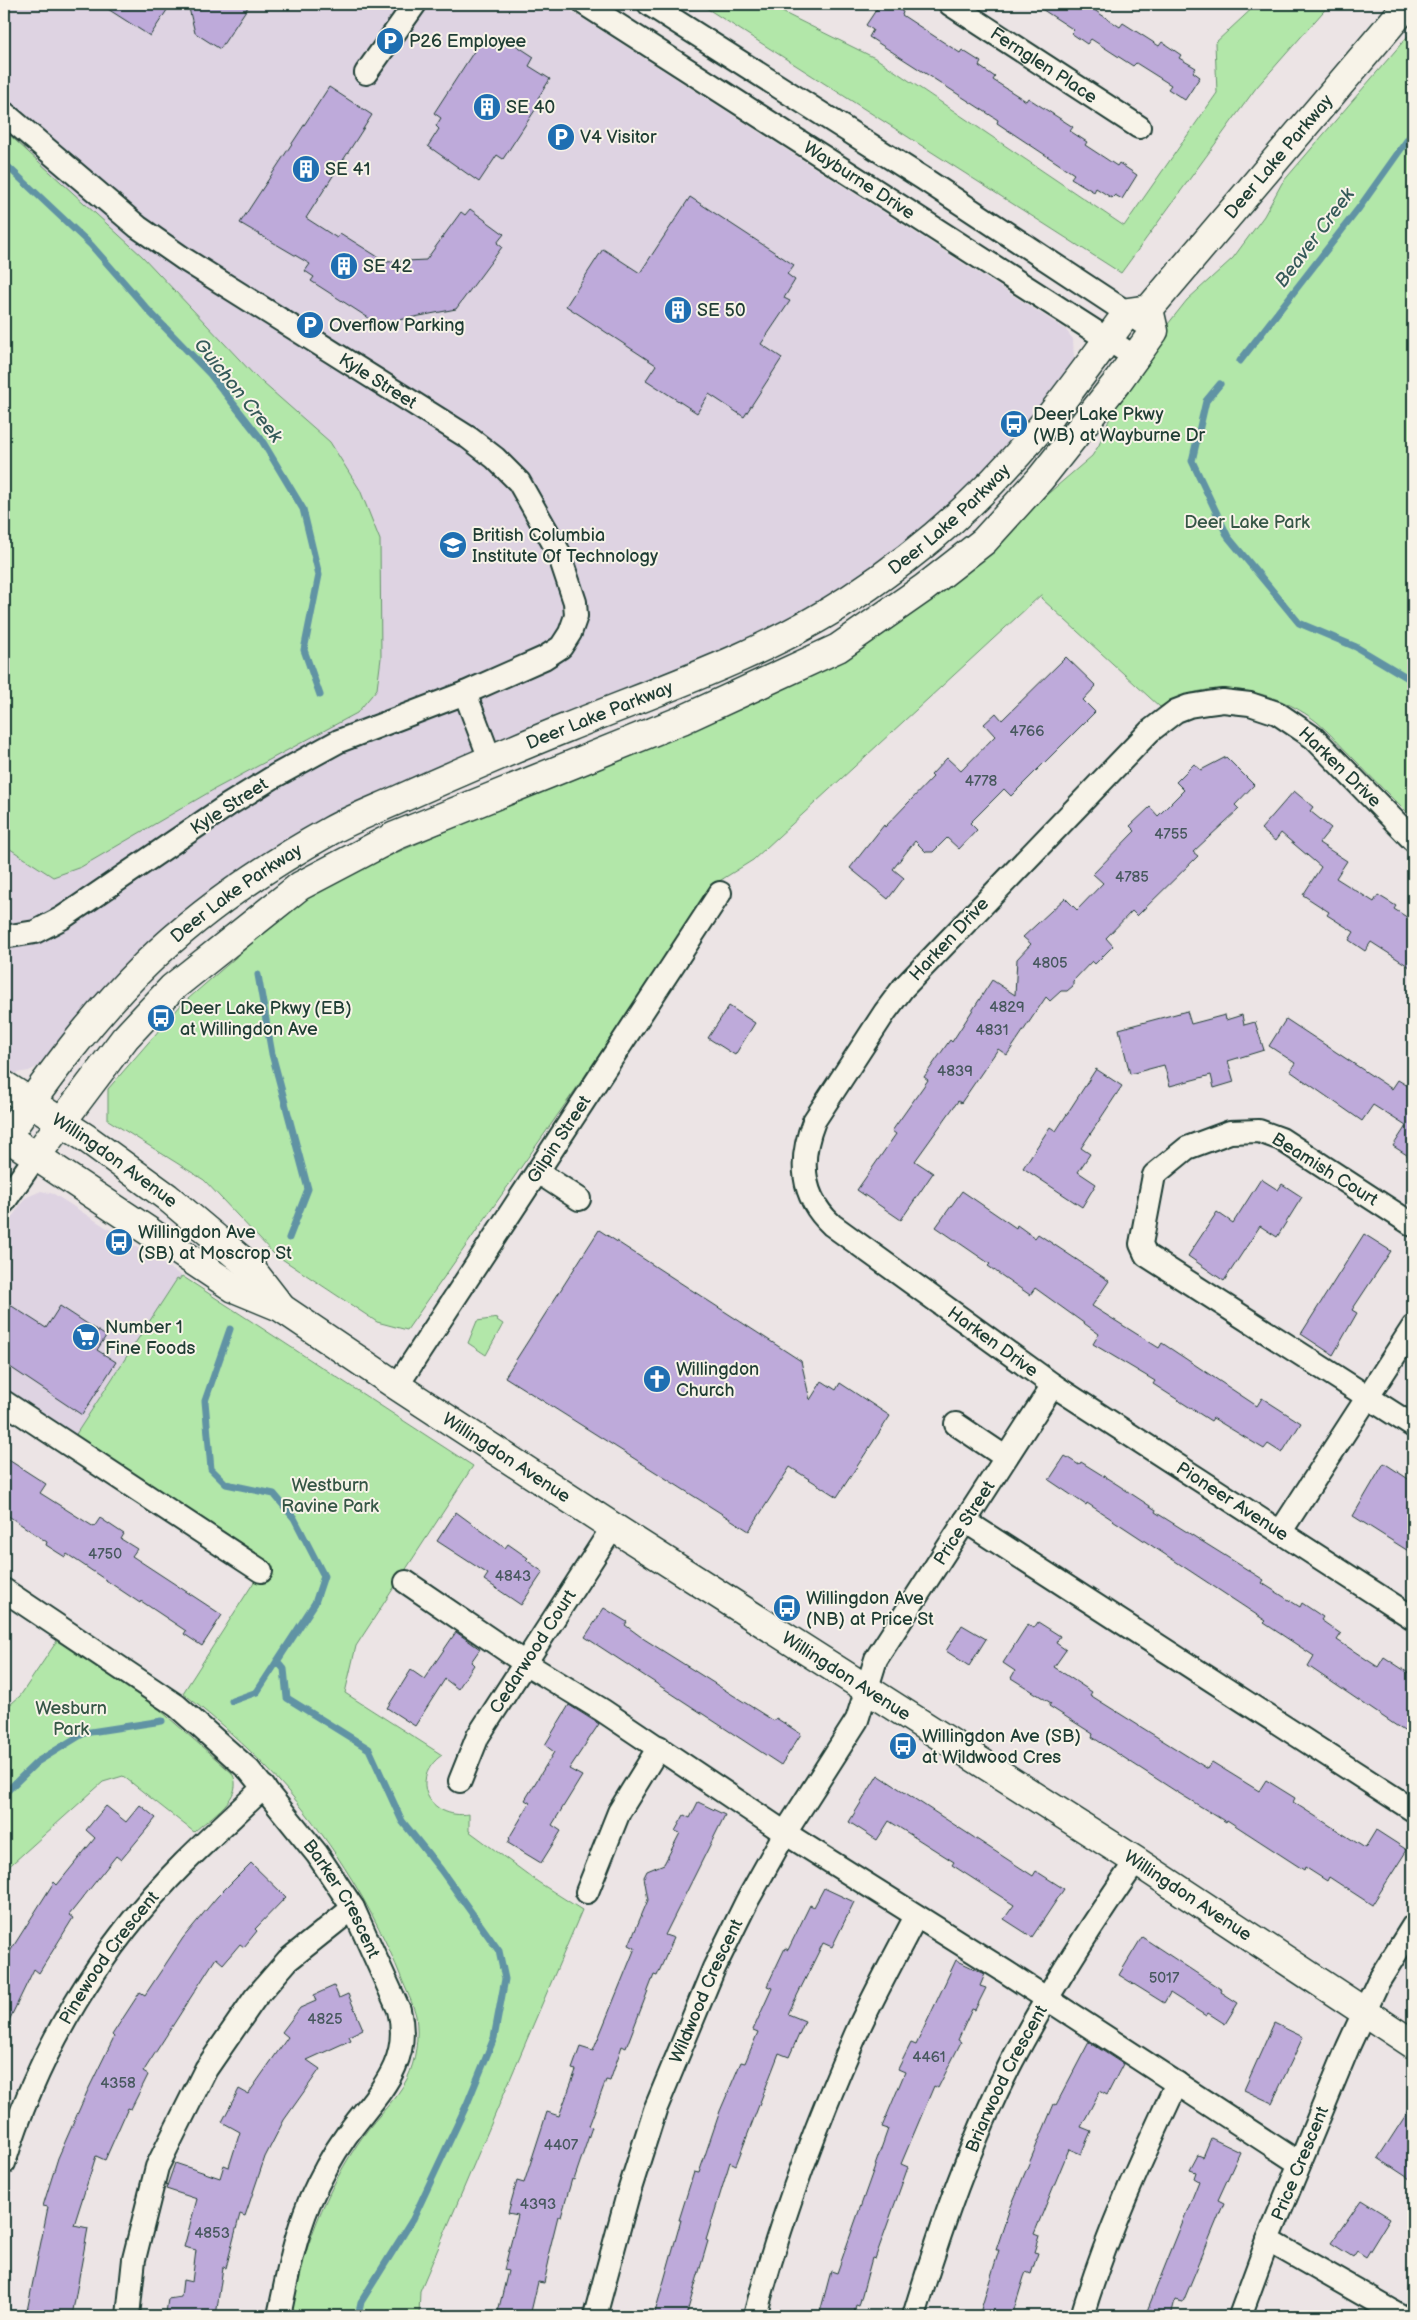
<svg xmlns="http://www.w3.org/2000/svg" width="1417" height="2320" font-family="'Balsamiq Sans',sans-serif">
	<rect width="100%" height="100%" fill="#ece4e5"/>
	<filter id="ink" filterUnits="userSpaceOnUse"><feTurbulence type="fractalNoise" baseFrequency=".02" numOctaves="2"/><feDisplacementMap in="SourceGraphic" scale="10" xChannelSelector="R" yChannelSelector="G"/><feConvolveMatrix kernelMatrix="1 2 1 2 8 2 1 2 1" color-interpolation-filters="sRGB"/></filter>
	<g filter="url(#ink)">
		<path fill="#ded3e2" d="M4 4H560L1065 329 1073 339 1074 360 1029 424 954 503 886 559 810 610 753 638 376 795 72 1026 37 1067 29 1071 10 1074 4 1071Z
			M41 1191 54 1194 182 1276 69 1445 4 1402V1229L25 1198Z"/>
		<path fill="#b2e7a9" stroke="#68926e" d="M700 4H766L877 59 1124 226 1217 93 1215 43 1257 4H1330L1256 88 1121 273Z
			M1413 30V819C1393 799 1372 778 1352 757 1340 745 1329 732 1317 722 1274 688 1207 676 1160 707L1041 598 1042 594 753 860 713 885 580 1083 407 1330 377 1322 273 1253 204 1180 108 1120V1089L181 1005 311 892 398 852 836 663 926 604 967 572 1043 498 1092 456 1099 445 1111 415 1168 324 1187 300 1233 258 1264 216 1282 183Z
			M4 130 142 256 255 376 330 442 360 490 380 540 381 658 377 689 357 713 213 790 81 867 53 877 4 845Z
			M182 1276 473 1466 356 1646 345 1693 442 1755C408 1779 429 1820 469 1814V1831L538 1882 582 1910 420 2291 419 2316H291C301 2252 326 2189 363 2136 377 2116 397 2099 407 2079 416 2060 419 2037 416 2016 413 2003 406 1990 401 1977 374 1910 334 1845 288 1791 256 1754 221 1723 183 1693L261 1571 69 1445 177 1279 179 1280Z
			M498 1318 497 1320 503 1324 486 1355 468 1343 477 1321Z
			M57 1641 160 1710 232 1773C246 1797 210 1817 194 1832L123 1776 103 1782 4 1871V1710L20 1696Z"/>
		<g fill="none" stroke-linecap="round" stroke-linejoin="round">
			<path stroke="#6193a4" stroke-width="7" d="M4 163 91 245 148 310 210 374 261 439 303 509 319 575 304 650 320 695
				M1240 361 1359 208 1413 132
				M1220 384 1206 401 1192 461 1228 537 1299 623 1356 647 1408 678 1413 683
				M258 975 272 1054 308 1189 289 1238
				M230 1329 205 1401 211 1469 226 1484 274 1494 294 1518 324 1576 315 1603 257 1692 232 1701
				M277 1661 284 1669 287 1698 369 1749 402 1821 441 1870 499 1951 505 1979 494 2038 467 2104 413 2219 361 2302 358 2316
				M4 1794 37 1762 84 1733 162 1721"/>
		</g>
		<path fill="#beaada" stroke="#1f3d34" d="M100 4H171L150 36Z
			M188 4H250L220 49 195 33Z
			M880 4H890L903 12 902 15 960 53 962 50 981 62 979 66 995 77 993 80 1026 101 1028 98 1073 127 1070 131 1087 142 1085 145 1117 166 1119 163 1137 175 1122 199 1115 195 1112 198 1096 188 1094 192 1071 178 1074 174 997 123 998 120 869 37 873 30 866 25Z
			M1034 4H1085L1120 27 1123 23 1159 46 1162 42 1181 55 1179 58 1196 68 1193 72 1200 77 1185 100 1168 89 1171 85 1136 63 1133 66 1091 39 1087 44 1071 33 1074 30Z
			M505 38 534 57 529 66 550 79 538 98 541 101 503 159 497 155 479 182 428 146 439 129 436 126 441 118 434 113 482 39 498 49Z
			M329 87 372 115 306 218 337 238 340 233 386 262 426 260 461 212 465 215 470 209 504 234 497 243 502 247 456 309 378 324 311 281 314 277 305 271 310 264 240 223Z
			M690 197 794 265 787 274 795 280 784 298 790 301 761 344 782 358 744 417 709 394 697 413 646 380 656 365 566 306 603 249 640 273Z
			M1066 657 1096 686 1083 700 1095 712 1011 796 1004 789 970 823 977 830 959 849 947 838 933 852H926L915 841 893 869 904 878 888 899 850 868 884 825 885 827 933 777 931 775 947 758 961 771 995 736 984 724 996 713 1002 720Z
			M1226 757 1254 785 1235 805 1239 809 1193 852 1198 856 1137 916 1132 911 1106 938 1113 946 1095 964 1092 961 1073 981V986L1067 991H1061L1050 1001 1046 997 1007 1055 998 1049 961 1103 958 1101 915 1161 933 1173 901 1220 857 1190 896 1134 892 1131 928 1080 924 1077 950 1040 952 1042 992 980 1015 995 1017 959 1031 944 1023 937 1065 898 1077 910 1103 883 1093 874 1135 831 1130 826 1150 807 1158 816 1184 790 1176 782 1194 764 1201 770Z
			M1294 791 1313 807 1310 811 1331 828 1319 843 1347 861 1336 878 1374 902 1378 895 1396 906 1394 909 1413 921V969L1371 942 1365 951 1349 940 1354 932 1327 915 1329 912 1303 895 1321 867 1281 833 1275 841 1261 829Z
			M729 1006 755 1023 735 1055 708 1038Z
			M1187 1011 1191 1024 1225 1015 1226 1020 1242 1015 1244 1025 1255 1022 1264 1050 1228 1061 1234 1082 1214 1088 1211 1075 1170 1086 1164 1065 1130 1074 1119 1029Z
			M1286 1019 1392 1089 1398 1080 1413 1089V1159L1393 1146 1406 1126 1373 1105 1362 1121 1290 1071 1295 1063 1269 1046Z
			M1096 1069 1122 1086 1081 1148 1090 1154 1078 1172 1096 1184 1082 1207 1023 1168 1050 1127 1056 1131Z
			M1261 1179 1278 1190 1282 1184 1302 1197 1277 1237 1260 1226 1224 1281 1188 1256 1217 1212 1233 1223Z
			M962 1191 1016 1228 1017 1225 1035 1238 1038 1234 1109 1281 1092 1306 1159 1348 1162 1343 1257 1406 1262 1398 1301 1423 1282 1453 1268 1444 1264 1449 1213 1418 1211 1421 1153 1384 1155 1381 1093 1344 1099 1334 1035 1288 1030 1295 988 1266 990 1264 936 1227Z
			M599 1230 801 1361 810 1400 822 1381 836 1390 840 1383 890 1416 837 1497 790 1467 749 1531 505 1377Z
			M1364 1234 1391 1251 1352 1310 1357 1313 1333 1355 1301 1334Z
			M4 1301 46 1328 60 1306 106 1336 97 1350 116 1362 82 1415 4 1363Z
			M1065 1456 1079 1465 1081 1462 1118 1485 1156 1510 1155 1512 1264 1580 1262 1583 1300 1607 1302 1603 1323 1617 1321 1620 1341 1634 1337 1640 1378 1667 1384 1657 1413 1676V1737L1308 1666 1314 1656 1264 1623 1266 1621 1087 1503 1086 1505 1049 1480Z
			M4 1457 46 1484 40 1493 94 1527 100 1518 124 1534 121 1539 137 1549 132 1556 222 1615 202 1646 184 1634 186 1631 141 1601 140 1603 67 1554 65 1557 46 1545 47 1542 4 1513Z
			M1384 1463 1413 1482V1554L1353 1516Z
			M456 1512 505 1548 508 1544 528 1558 526 1560 543 1572 521 1605 484 1580 488 1574 437 1541Z
			M604 1608 627 1622 625 1625 644 1639 774 1721 776 1718 801 1734 781 1765 585 1637Z
			M1038 1622 1060 1636 1056 1643 1066 1650 1054 1667 1092 1692 1090 1695 1208 1769 1212 1762 1259 1791 1266 1780 1295 1798 1293 1802 1365 1848 1376 1830 1407 1850 1372 1905 1329 1877 1327 1881 1305 1867 1304 1870 1227 1820 1226 1822 1177 1792 1092 1737 1093 1734 1049 1706 1051 1703 1011 1678 1015 1671 1003 1663 1028 1624 1034 1628Z
			M962 1625 986 1639 969 1666 946 1651Z
			M456 1632 480 1649 471 1662 474 1665 458 1689 445 1679 415 1726 387 1708 411 1670 424 1679Z
			M569 1705 599 1724 569 1769 582 1776 552 1825 561 1831 541 1863 508 1843 510 1839 509 1838 530 1803 525 1800 554 1752 545 1745Z
			M878 1775 1033 1876 1036 1871 1064 1889 1032 1937 1004 1919 1014 1905 952 1865 954 1862 889 1821 877 1840 849 1822Z
			M698 1802 725 1815 665 1935 674 1938 657 1976 654 1975 626 2048 622 2046 610 2081 606 2080 589 2126 592 2127 574 2180 572 2179 561 2217 558 2216 548 2256H550L544 2283 538 2282 530 2316H497L508 2271 504 2270 518 2215 508 2213 517 2181 524 2183 547 2112 559 2116 576 2070 572 2069 580 2047 593 2051 635 1948 629 1945 648 1900 644 1877 647 1871 664 1864 680 1833 675 1831 684 1815 690 1818Z
			M140 1805 156 1818 121 1860 116 1856 69 1915 73 1918 39 1973 34 1969 4 2031V1961L54 1882 57 1885 95 1838 86 1830 106 1806 126 1822Z
			M251 1863 286 1897 255 1929 257 1931 244 1947 240 1944 223 1964 216 1958 143 2072 148 2075 131 2109 128 2108 105 2160 96 2156 74 2225 88 2228 72 2316H26L48 2207 43 2206 58 2158 87 2092 114 2037 112 2035 140 1992 145 1995 183 1938 217 1897Z
			M824 1888 854 1902 832 1947 823 1943 788 2014 805 2021 789 2057 779 2053 736 2165 730 2162 706 2240 708 2241 686 2316H654L681 2220H679L694 2172 699 2173 720 2111 741 2062 745 2063 758 2032 753 2030 772 1988 767 1986 785 1948 788 1950 810 1905 814 1907Z
			M1142 1937 1222 1990 1221 1992 1238 2003 1225 2024 1208 2013 1206 2016 1170 1993 1164 2003 1119 1975Z
			M956 1960 985 1974 980 1986 986 1988 975 2010 972 2009 958 2040 961 2042 938 2088 934 2086 901 2164 908 2167 875 2259 872 2258 859 2306 856 2305 853 2316H819L831 2271 837 2273 888 2129 882 2127 905 2072 898 2069 911 2043 916 2045Z
			M334 1986 339 1998 348 1994 363 2029 349 2036 351 2040 307 2060 320 2069 284 2120 265 2157 245 2216 240 2214 226 2268 223 2267 216 2316H187L166 2313 168 2299 181 2297 183 2280 192 2282 196 2250 184 2247 197 2199 166 2189 175 2163 220 2178 224 2165 229 2167 240 2132 222 2122 239 2089 248 2094 288 2037 282 2032 300 2008 316 2001 314 1995Z
			M1274 2023 1303 2037 1272 2103 1244 2090Z
			M1089 2042 1123 2064 1107 2095 1100 2091 1081 2127 1091 2131 1081 2154 1069 2149 1034 2234 1039 2236 1034 2252 1038 2253 1031 2274 1026 2272 1024 2277 1012 2316H979L999 2250H996L1009 2211 1054 2104 1056 2105Z
			M1413 2104V2181L1378 2158Z
			M1211 2138 1240 2152 1218 2200 1224 2203 1183 2302 1175 2300 1171 2316H1145L1199 2181 1194 2178 1196 2172 1190 2170 1198 2155 1203 2157Z
			M1361 2200 1390 2218 1366 2257 1357 2251 1353 2257 1331 2243Z"/>
		<g fill="none" stroke-linecap="round" stroke-linejoin="round">
			<defs>
				<g id="minor">
					<path id="s1" d="M585 4 1135 357"/>
					<path d="M649 4 924 179 1141 322"/>
					<path id="s2" d="M950 4 1139 127"/>
					<path d="M366 73 415 4"/>
					<path id="s3" d="M4 113 138 227 184 259 469 438 495 458 519 482 558 551 575 602 576 616 570 633 561 647 544 658 465 693 339 741 275 776 228 805 62 918 35 932 4 937"/>
					<path d="M465 693 490 759"/>
					<path id="s4" d="M1413 840 1314 738 1277 713 1250 704 1223 701 1208 703 1189 706 1176 711 1150 731 903 988 885 1012 814 1121C799 1159 800 1196 832 1225L1053 1385 1413 1618"/>
					<path d="M538 1172 579 1199"/>
					<path d="M4 1202 36 1156"/>
					<path d="M1413 1225 1281 1139 1259 1131 1230 1132 1187 1148 1154 1175 1141 1244 1146 1255 1413 1426"/>
					<path id="s5" d="M397 1386 720 893"/>
					<path d="M4 1402 261 1571"/>
					<path d="M956 1424 1005 1457"/>
					<path d="M965 1521 1413 1810"/>
					<path d="M1281 1531 1413 1327"/>
					<path d="M406 1582 525 1663 602 1710 785 1833 1006 1972 1299 2163"/>
					<path id="s6" d="M4 1590 177 1706 249 1770 317 1854 353 1908 399 2010C413 2065 375 2095 346 2136 331 2157 319 2180 309 2203 294 2239 287 2278 279 2316"/>
					<path id="s7" d="M460 1781 478 1736 613 1527"/>
					<path d="M587 1892 619 1812 659 1747"/>
					<path id="s8" d="M4 2163C38 2051 101 1946 184 1863 210 1837 238 1812 264 1787"/>
					<path d="M1268 2240 1401 2316"/>
					<path d="M128 2316 134 2259 157 2167 206 2069 255 1998 288 1960 353 1908"/>
					<path id="s9" d="M595 2316 627 2198 655 2110 714 1968 747 1901 785 1833 857 1720 876 1659 1053 1385"/>
					<path d="M755 2316C780 2220 816 2125 856 2034 874 1994 896 1955 916 1916"/>
					<path id="s10" d="M914 2316C940 2230 970 2142 1012 2061 1048 1993 1092 1924 1136 1861"/>
					<path d="M1082 2316C1106 2235 1141 2160 1177 2083"/>
					<path id="s11" d="M1240 2316 1268 2240 1348 2047 1378 1982 1413 1926"/>
				</g>
				<g id="major">
					<path id="s12" d="M4 1085 86 1138 167 1197 249 1266 280 1306"/>
					<path id="s13" d="M4 1135 234 1288 280 1307 397 1386 613 1527 1136 1861 1413 2044"/>
					<path id="s14" d="M6 1137C49 1076 92 1017 145 965 199 912 265 867 330 831 353 818 378 809 402 798 456 774 511 750 566 728 662 689 764 655 851 598 921 552 984 496 1037 432 1069 394 1098 352 1128 312L1149 309 1408 4"/>
					<path d="M36 1156 125 1038 172 988 300 886 395 836 682 720 838 648 924 588 984 541 1041 478 1118 381 1154 331 1149 309"/>
				</g>
			</defs>
			<use href="#minor" stroke="#1f3d34" stroke-width="26"/>
			<use href="#major" stroke="#1f3d34" stroke-width="31"/>
			<use href="#minor" stroke="#f7f3e8" stroke-width="22"/>
			<use href="#major" stroke="#f7f3e8" stroke-width="28"/>
		</g>
	</g>
	<defs>
		<symbol id="parking-disc" viewBox="-11 -11 22 22"><circle r="9.5" fill="#1f6fb2" stroke="#f7f3e8"/><path d="M-3.5-5.5H1a3.5 3.5 0 0 1 0 7H-1V5.5H-3.5ZM-1-3.4V-.6H.8a1.4 1.4 0 0 0 0-2.8Z" fill="#fff"/></symbol>
		<symbol id="building-disc" viewBox="-11 -11 22 22"><circle r="9.5" fill="#1f6fb2" stroke="#f7f3e8"/><path d="M-4-6H4V6H1V3H-1V6H-4ZM-2.5-4.3h1.7v1.8h-1.7ZM.8-4.3h1.7v1.8H.8ZM-2.5-1h1.7V.8h-1.7ZM.8-1h1.7V.8H.8Z" fill="#fff"/></symbol>
		<symbol id="bus-disc" viewBox="-11 -11 22 22"><circle r="9.5" fill="#1f6fb2" stroke="#f7f3e8"/><path d="M-5-6H5V4H4V6H2V4H-2V6H-4V4H-5ZM-3.5-4V0h7V-4ZM-3.5 1.2v1.5H-2V1.2ZM2 1.2v1.5H3.5V1.2Z" fill="#fff"/></symbol>
		<symbol id="university-disc" viewBox="-11 -11 22 22"><circle r="9.5" fill="#1f6fb2" stroke="#f7f3e8"/><path d="M0-5L7-2L0 1L-7-2ZM-4 1L0 2.5L4 1V4Q0 6-4 4Z" fill="#fff"/></symbol>
		<symbol id="supermarket-disc" viewBox="-11 -11 22 22"><circle r="9.5" fill="#1f6fb2" stroke="#f7f3e8"/><path d="M-6-5.5h2.5l.6 2H6L4.5 2H-2.5L-4.4-4H-6ZM-1.5 3.2a1.3 1.3 0 1 0 .1 0ZM3 3.2a1.3 1.3 0 1 0 .1 0Z" fill="#fff"/></symbol>
		<symbol id="church-disc" viewBox="-11 -11 22 22"><circle r="9.5" fill="#1f6fb2" stroke="#f7f3e8"/><path d="M-1.2-6h2.4v3.5h3.3v2.4h-3.3V6h-2.4V-.1h-3.3v-2.4h3.3Z" fill="#fff"/></symbol>
	</defs>
	<g fill-rule="evenodd">
		<use href="#parking-disc" x="374" y="25" width="32" height="32"/>
		<use href="#building-disc" x="471" y="91" width="32" height="32"/>
		<use href="#parking-disc" x="545" y="121" width="32" height="32"/>
		<use href="#building-disc" x="290" y="153" width="32" height="32"/>
		<use href="#building-disc" x="328" y="250" width="32" height="32"/>
		<use href="#building-disc" x="662" y="294" width="32" height="32"/>
		<use href="#parking-disc" x="294" y="309" width="32" height="32"/>
		<use href="#bus-disc" x="998" y="408" width="32" height="32"/>
		<use href="#university-disc" x="437" y="529" width="32" height="32"/>
		<use href="#bus-disc" x="145" y="1002" width="32" height="32"/>
		<use href="#bus-disc" x="103" y="1226" width="32" height="32"/>
		<use href="#supermarket-disc" x="70" y="1321" width="32" height="32"/>
		<use href="#church-disc" x="641" y="1363" width="32" height="32"/>
		<use href="#bus-disc" x="771" y="1592" width="32" height="32"/>
		<use href="#bus-disc" x="887" y="1730" width="32" height="32"/>
	</g>
	<g text-anchor="middle" stroke-width="4" stroke-linejoin="round" paint-order="stroke">
		<g font-size="15" fill="#47585e">
			<text x="1027" y="736">4766</text>
			<text x="981" y="786">4778</text>
			<text x="1171" y="839">4755</text>
			<text x="1132" y="882">4785</text>
			<text x="1050" y="968">4805</text>
			<text x="1007" y="1012">4829</text>
			<text x="992" y="1035">4831</text>
			<text x="955" y="1076">4839</text>
			<text x="105" y="1559">4750</text>
			<text x="513" y="1581">4843</text>
			<text x="1164" y="1983">5017</text>
			<text x="325" y="2024">4825</text>
			<text x="929" y="2062">4461</text>
			<text x="118" y="2088">4358</text>
			<text x="561" y="2150">4407</text>
			<text x="538" y="2209">4393</text>
			<text x="212" y="2238">4853</text>
		</g>
		<g font-size="18" fill="#1f3d34" stroke="#f7f3e8" text-anchor="start">
			<text x="409" y="47">P26 Employee</text>
			<text x="506" y="113">SE 40</text>
			<text x="580" y="143">V4 Visitor</text>
			<text x="325" y="175">SE 41</text>
			<text x="363" y="272">SE 42</text>
			<text x="697" y="316">SE 50</text>
			<text x="329" y="331">Overflow Parking</text>
			<text x="1033" y="420">Deer Lake Pkwy<tspan x="1033" dy="21">(WB) at Wayburne Dr</tspan></text>
			<text x="472" y="541">British Columbia<tspan x="472" dy="21">Institute Of Technology</tspan></text>
			<text x="180" y="1014">Deer Lake Pkwy (EB)<tspan x="180" dy="21">at Willingdon Ave</tspan></text>
			<text x="138" y="1238">Willingdon Ave<tspan x="138" dy="21">(SB) at Moscrop St</tspan></text>
			<text x="105" y="1333">Number 1<tspan x="105" dy="21">Fine Foods</tspan></text>
			<text x="676" y="1375">Willingdon<tspan x="676" dy="21">Church</tspan></text>
			<text x="806" y="1604">Willingdon Ave<tspan x="806" dy="21">(NB) at Price St</tspan></text>
			<text x="922" y="1742">Willingdon Ave (SB)<tspan x="922" dy="21">at Wildwood Cres</tspan></text>
		</g>
		<g font-size="18" fill="#1f3d34" stroke="#f7f3e8">
			<text dy="6" stroke="none"><textPath href="#s2" startOffset="112">Fernglen Place</textPath></text>
			<text dy="6" stroke="none"><textPath href="#s14" startOffset="1644">Deer Lake Parkway</textPath></text>
			<text dy="6" stroke="none"><textPath href="#s1" startOffset="326">Wayburne Drive</textPath></text>
			<text dy="6" stroke="none"><textPath href="#s3" startOffset="461">Kyle Street</textPath></text>
			<text dy="6" stroke="none"><textPath href="#s14" startOffset="1148">Deer Lake Parkway</textPath></text>
			<text dy="6" stroke="none"><textPath href="#s14" startOffset="744">Deer Lake Parkway</textPath></text>
			<text transform="translate(1340 767) rotate(44)" y="6">Harken Drive</text>
			<text transform="translate(229 806) rotate(-33)" y="6">Kyle Street</text>
			<text dy="6" stroke="none"><textPath href="#s14" startOffset="338">Deer Lake Parkway</textPath></text>
			<text transform="translate(949 939) rotate(-47)" y="6">Harken Drive</text>
			<text dy="6" stroke="none"><textPath href="#s5" startOffset="295">Gilpin Street</textPath></text>
			<text dy="6" stroke="none"><textPath href="#s12" startOffset="134">Willingdon Avenue</textPath></text>
			<text transform="translate(1325 1169) rotate(32)" y="6">Beamish Court</text>
			<text dy="6" stroke="none"><textPath href="#s4" startOffset="1152">Harken Drive</textPath></text>
			<text dy="6" stroke="none"><textPath href="#s13" startOffset="598">Willingdon Avenue</textPath></text>
			<text dy="6" stroke="none"><textPath href="#s4" startOffset="1440">Pioneer Avenue</textPath></text>
			<text dy="6" stroke="none"><textPath href="#s9" startOffset="881">Price Street</textPath></text>
			<text dy="6" stroke="none"><textPath href="#s7" startOffset="149">Cedarwood Court</textPath></text>
			<text dy="6" stroke="none"><textPath href="#s13" startOffset="1002">Willingdon Avenue</textPath></text>
			<text dy="6" stroke="none"><textPath href="#s13" startOffset="1408">Willingdon Avenue</textPath></text>
			<text dy="6" stroke="none"><textPath href="#s6" startOffset="464">Barker Crescent</textPath></text>
			<text dy="6" stroke="none"><textPath href="#s8" startOffset="232">Pinewood Crescent</textPath></text>
			<text dy="6" stroke="none"><textPath href="#s9" startOffset="344">Wildwood Crescent</textPath></text>
			<text dy="6" stroke="none"><textPath href="#s10" startOffset="255">Briarwood Crescent</textPath></text>
			<text dy="6" stroke="none"><textPath href="#s11" startOffset="164">Price Crescent</textPath></text>
		</g>
		<g font-size="18" fill="#355646" stroke="#f7f3e8">
			<text x="1247" y="528">Deer Lake Park</text>
			<text x="330" y="1491">Westburn<tspan x="330" dy="21">Ravine Park</tspan></text>
			<text x="71" y="1714">Wesburn<tspan x="71" dy="21">Park</tspan></text>
		</g>
		<g font-size="19" font-style="italic" fill="#355a59" stroke="#f7f3e8">
			<text transform="translate(1314 237) rotate(-53)" y="7">Beaver Creek</text>
			<text transform="translate(239 390) rotate(51)" y="7">Guichon Creek</text>
		</g>
	</g>
	<rect width="1417" height="2320" fill="none" stroke="#f7f3e8" stroke-width="20"/>
	<rect x="10" y="10" width="1397" height="2300" fill="none" stroke="#1f3d34" stroke-width="2" filter="url(#ink)"/>
</svg>
